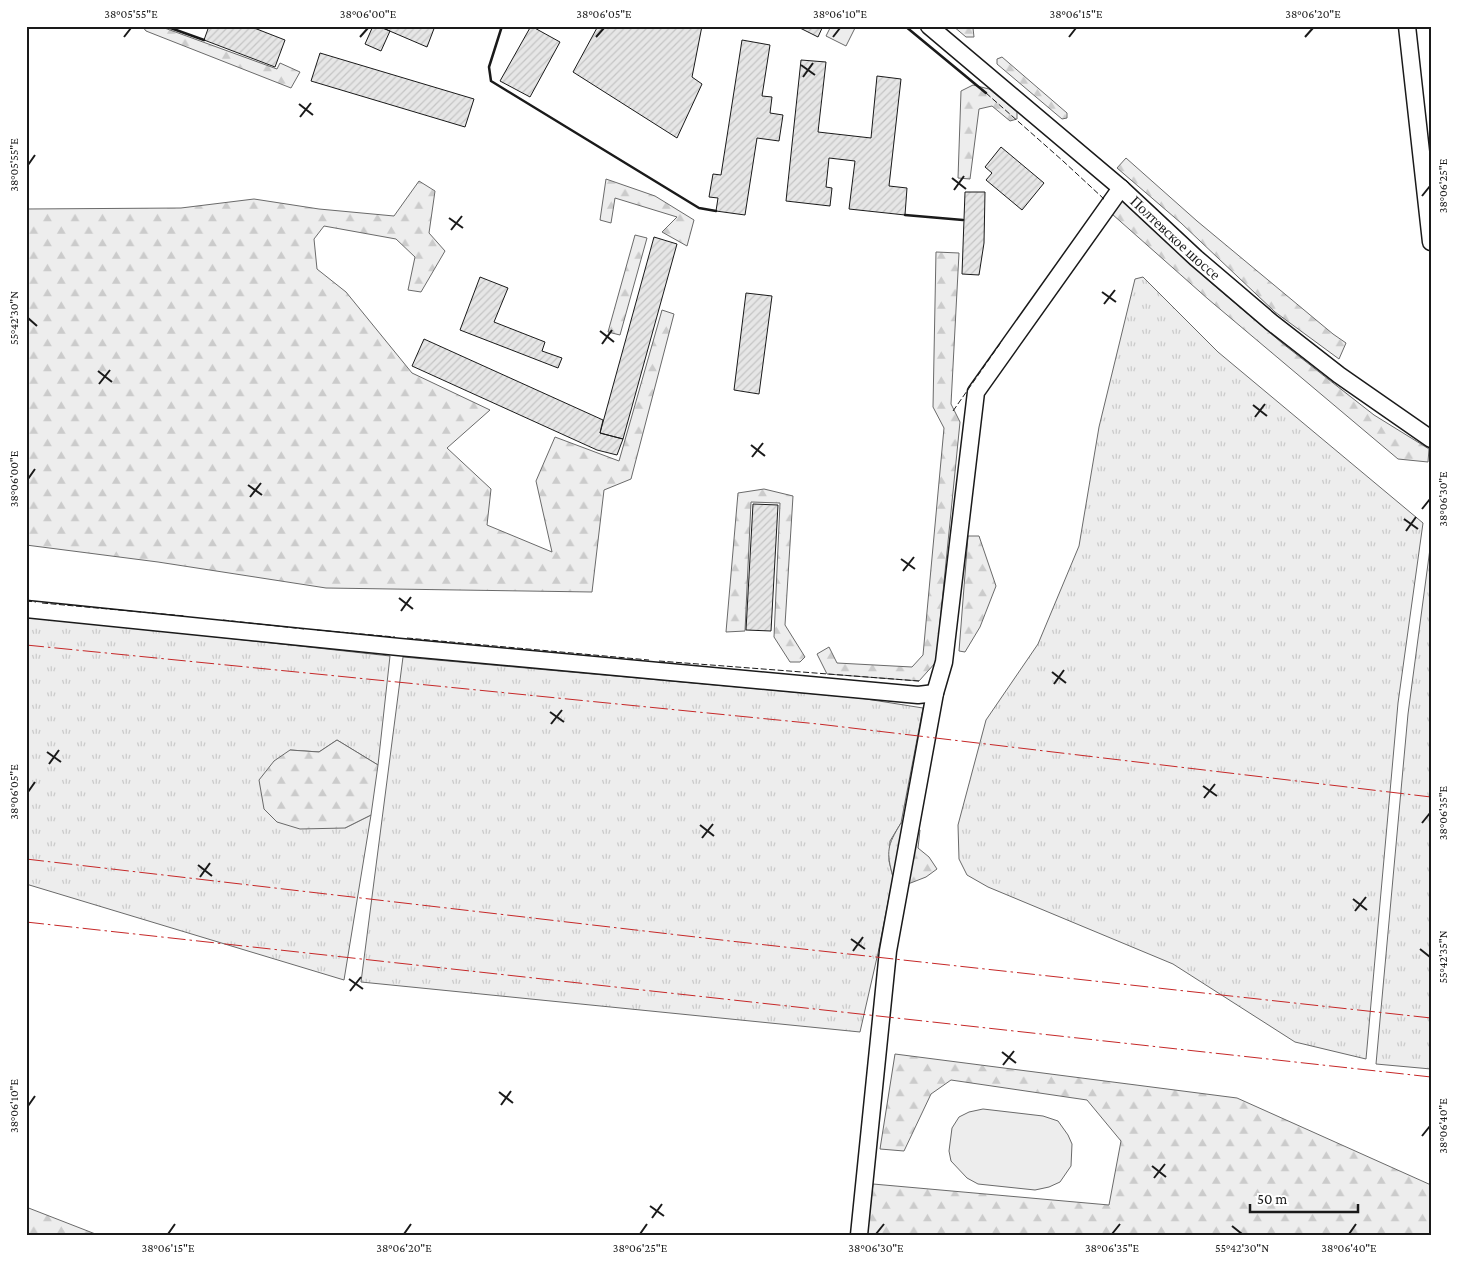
<svg xmlns="http://www.w3.org/2000/svg" width="1457" height="1261" font-family="'Crimson Pro',serif">
	<defs>
		<pattern id="grass-tufts" width="24" height="20" patternUnits="userSpaceOnUse" patternTransform="scale(1.25)"><rect width="24" height="20" fill="#ededed"/><path d="M3 7l-1-3M5 7V3M7 7l1-3M15 17l-1-3M17 17v-4M19 17l1-3" fill="none" stroke="#cbcbcb"/></pattern>
		<pattern id="forest-firs" width="22" height="20" patternUnits="userSpaceOnUse" patternTransform="scale(1.25)"><rect width="22" height="20" fill="#ededed"/><path d="M5 1l3.5 6h-7zM16 11l3.5 6h-7z" fill="#cbcbcb"/></pattern>
		<pattern id="building-hatch" width="6" height="6" patternUnits="userSpaceOnUse" patternTransform="scale(1.25)"><rect width="6" height="6" fill="#e6e6e6"/><path d="M-1 1l2-2M0 6l6-6M5 7l2-2" fill="none" stroke="#c5c5c5"/></pattern>
	</defs>
	<rect width="100%" height="100%" fill="#fff"/>
	<path fill="url(#grass-tufts)" stroke="#6a6a6a" d="M1143 277 1218 352 1423 523 1398 703 1366 1059 1295 1042 1173 964 988 887 967 875 959 859 958 825 986 720 1038 644 1079 546 1099 427 1135 279Z
		M1431 541V1069L1376 1064 1408 714Z
		M26 616 390 656 378 765 337 740 319 752 290 750 345 828 371 815 344 980 26 884Z
		M403 657 860 698 923 708 901 823 890 841 889 861 893 877 878 953 860 1032 361 982Z"/>
	<path fill="url(#forest-firs)" stroke="#6a6a6a" d="M142 26H159L277 69 280 63 300 72 291 88 146 31Z
		M953 26H971L973 28 974 37H966Z
		M1002 57 1067 113V118L1062 119 997 64V59Z
		M973 85 989 89 1017 112V119L1010 121 992 106 979 109 970 179 958 178 961 91Z
		M1126 158 1197 221 1333 334 1346 343 1339 359 1275 312 1181 223 1117 168Z
		M606 179 655 196 694 220 687 246 662 232 677 217 615 198 611 223 600 220Z
		M419 181 435 191 429 233 445 251 421 292 408 290 415 257 396 239 324 226 314 239 317 269 346 292 412 373 490 410 447 448 491 489 487 525 552 552 536 481 555 437 619 461 662 310 674 314 631 479 604 490 592 592 326 588 158 562 26 545V209L181 208 254 199 319 209 394 216Z
		M1121 200 1209 281 1282 343 1374 415 1429 449 1428 462 1398 459 1208 299 1112 214Z
		M635 235 647 238 620 335 608 332Z
		M936 252 959 253 951 404 960 422 936 662 919 681 827 674 817 654 829 647 837 663 912 667 923 655 944 428 933 407Z
		M764 489 793 496 785 625 805 657 800 662H790L774 637 780 503 751 502 745 631 726 632 738 493Z
		M968 536H979L996 586 980 627 965 652 959 651Z
		M337 740 378 765 371 815 345 828 300 829 277 822 264 809 259 780 274 761 290 750 319 752Z
		M901 823H909L920 830 918 848 929 857 937 869 926 877 908 884 893 877C886 851 887 846 901 823Z
		M895 1054 1237 1098 1431 1185V1235H867L873 1184 1109 1205 1121 1141 1087 1100 951 1080 931 1094 904 1151 880 1149Z
		M26 1207 98 1235H26Z"/>
	<path fill="#ededed" stroke="#6a6a6a" d="M831 26H856L846 46 826 36Z
		M983 1109 1043 1116 1058 1121 1068 1135 1072 1144 1071 1166 1060 1182 1049 1187 1035 1190 978 1184 967 1178 951 1161 949 1151 952 1128 959 1117 969 1112Z"/>
	<path fill="url(#building-hatch)" stroke="#1a1a1a" d="M209 26H249L285 40 275 67 204 40Z
		M373 26H378L390 31 381 51 365 44Z
		M378 26H435L427 47Z
		M531 26 560 42 530 97 500 81Z
		M598 26H702L692 77 702 84 677 138 573 72Z
		M796 26H823L818 37Z
		M742 40 770 45 762 96 772 97 770 113 783 115 779 141 757 138 745 215 716 211 718 198 709 197 713 174 721 175Z
		M320 53 474 99 465 127 311 81Z
		M801 60 826 62 818 132 871 138 877 76 901 79 889 186 907 188 905 215 849 209 855 161 829 158 826 187 832 188 830 206 786 201Z
		M1001 147 1044 183 1022 210 986 180 992 173 985 167Z
		M965 192H985L984 243 979 275 962 274Z
		M654 237 677 244 623 439 600 433Z
		M480 277 508 288 494 322 545 342 542 351 562 358 558 368 460 330Z
		M746 293 772 296 759 394 734 390Z
		M424 339 603 420 600 433 623 439 617 455 597 450 412 366Z
		M753 504 778 505 771 631 746 630Z"/>
	<g fill="none" stroke-linecap="round" stroke-linejoin="round">
		<defs>
			<g id="minor">
				<path id="s1" d="M929 26 1121 188 1196 258 1271 322 1339 375 1431 439"/>
				<path d="M1407 26 1431 242"/>
				<path d="M26 609 399 647 918 695 935 693"/>
				<path d="M859 1235 888 951 935 693 944 662 976 392 1121 188"/>
			</g>
		</defs>
		<use href="#minor" stroke="#1a1a1a" stroke-width="19"/>
		<use href="#minor" stroke="#fff" stroke-width="16"/>
		<path stroke="#1a1a1a" stroke-width="1" stroke-dasharray="6 2.5" stroke-linecap="butt" d="M986 93 1063 161 1104 199 1102 201
			M953 411 1002 341
			M26 601 36 602
			M42 603 185 616
			M223 620 304 629
			M317 630 395 637
			M407 638 649 660
			M659 661 919 681"/>
		<path stroke="#1a1a1a" stroke-width="2.5" d="M165 26 204 40
			M502 26 489 67 491 81 699 208 716 211
			M905 26 986 93
			M905 215 963 220"/>
		<path stroke="#c62828" stroke-width="1" stroke-dasharray="18 4 2.5 4" stroke-linecap="butt" d="M26 645 818 724 1431 797
			M26 859 730 941 1431 1018
			M26 922 1431 1077"/>
	</g>
	<path fill="none" stroke="#1a1a1a" stroke-width="2" d="M124 37 131 28M360 37 368 28M596 37 604 28M833 37 840 28M1069 37 1076 28M1305 37 1313 28M801 65 815 75M803 77 813 63M299 104 313 115M300 117 311 103M28 165 35 155M952 178 966 189M954 190 964 176M1422 196 1430 186M449 218 463 228M451 230 462 216M1102 292 1116 302M1104 304 1115 290M28 318 37 326M600 331 614 342M602 344 612 330M98 371 112 382M99 384 110 370M1253 405 1267 416M1255 417 1265 404M751 445 765 456M752 457 763 443M28 479 35 469M248 485 262 495M250 497 261 483M1422 509 1430 499M1404 519 1418 529M1406 531 1416 517M901 559 915 569M903 571 914 557M399 598 413 609M401 611 411 597M1052 672 1066 683M1054 684 1064 670M550 712 564 722M551 724 562 710M47 752 61 762M49 764 59 750M1203 786 1217 796M28 792 35 782M1204 798 1215 784M1422 823 1430 813M700 825 714 836M702 838 713 824M198 865 212 876M200 877 210 863M1353 899 1367 910M1355 911 1366 897M851 939 865 949M1420 949 1430 957M853 951 863 937M349 979 363 989M350 991 361 977M1002 1052 1016 1063M1003 1065 1014 1051M499 1092 513 1103M501 1105 511 1091M28 1106 35 1096M1422 1136 1430 1126M1152 1166 1166 1177M1154 1178 1165 1164M650 1206 664 1216M652 1218 662 1204M1232 1226 1242 1234M168 1234 175 1224M404 1234 411 1224M640 1234 647 1224M876 1234 884 1224M1112 1234 1120 1224M1349 1234 1356 1224"/>
	<g text-anchor="middle" stroke-width="4" stroke-linejoin="round" paint-order="stroke">
		<g font-size="15" fill="#1a1a1a" stroke="#fff">
			<text dy="5" stroke="none"><textPath href="#s1" startOffset="325">Полтевское шоссе</textPath></text>
		</g>
	</g>
	<rect width="1457" height="1261" fill="none" stroke="#ffffff" stroke-width="55"/>
	<path d="M1250 1204v8h108v-8" fill="none" stroke="#1a1a1a" stroke-width="2.5"/>
	<text x="1257" y="1204" font-size="15" fill="#1a1a1a" stroke="#ffffff" stroke-width="4" paint-order="stroke">50 m</text>
	<rect x="28" y="28" width="1402" height="1206" fill="none" stroke="#1a1a1a" stroke-width="2"/>
	<g font-size="12" text-anchor="middle" fill="#1a1a1a">
		<text x="131" y="18">38°05'55"E</text>
		<text x="368" y="18">38°06'00"E</text>
		<text x="604" y="18">38°06'05"E</text>
		<text x="840" y="18">38°06'10"E</text>
		<text x="1076" y="18">38°06'15"E</text>
		<text x="1313" y="18">38°06'20"E</text>
		<text transform="translate(14 165) rotate(-90)" y="4">38°05'55"E</text>
		<text transform="translate(1443 186) rotate(-90)" y="4">38°06'25"E</text>
		<text transform="translate(14 318) rotate(-90)" y="4">55°42'30"N</text>
		<text transform="translate(14 479) rotate(-90)" y="4">38°06'00"E</text>
		<text transform="translate(1443 499) rotate(-90)" y="4">38°06'30"E</text>
		<text transform="translate(14 792) rotate(-90)" y="4">38°06'05"E</text>
		<text transform="translate(1443 813) rotate(-90)" y="4">38°06'35"E</text>
		<text transform="translate(1443 957) rotate(-90)" y="4">55°42'35"N</text>
		<text transform="translate(14 1106) rotate(-90)" y="4">38°06'10"E</text>
		<text transform="translate(1443 1126) rotate(-90)" y="4">38°06'40"E</text>
		<text x="168" y="1252">38°06'15"E</text>
		<text x="404" y="1252">38°06'20"E</text>
		<text x="640" y="1252">38°06'25"E</text>
		<text x="876" y="1252">38°06'30"E</text>
		<text x="1112" y="1252">38°06'35"E</text>
		<text x="1242" y="1252">55°42'30"N</text>
		<text x="1349" y="1252">38°06'40"E</text>
	</g>
</svg>
